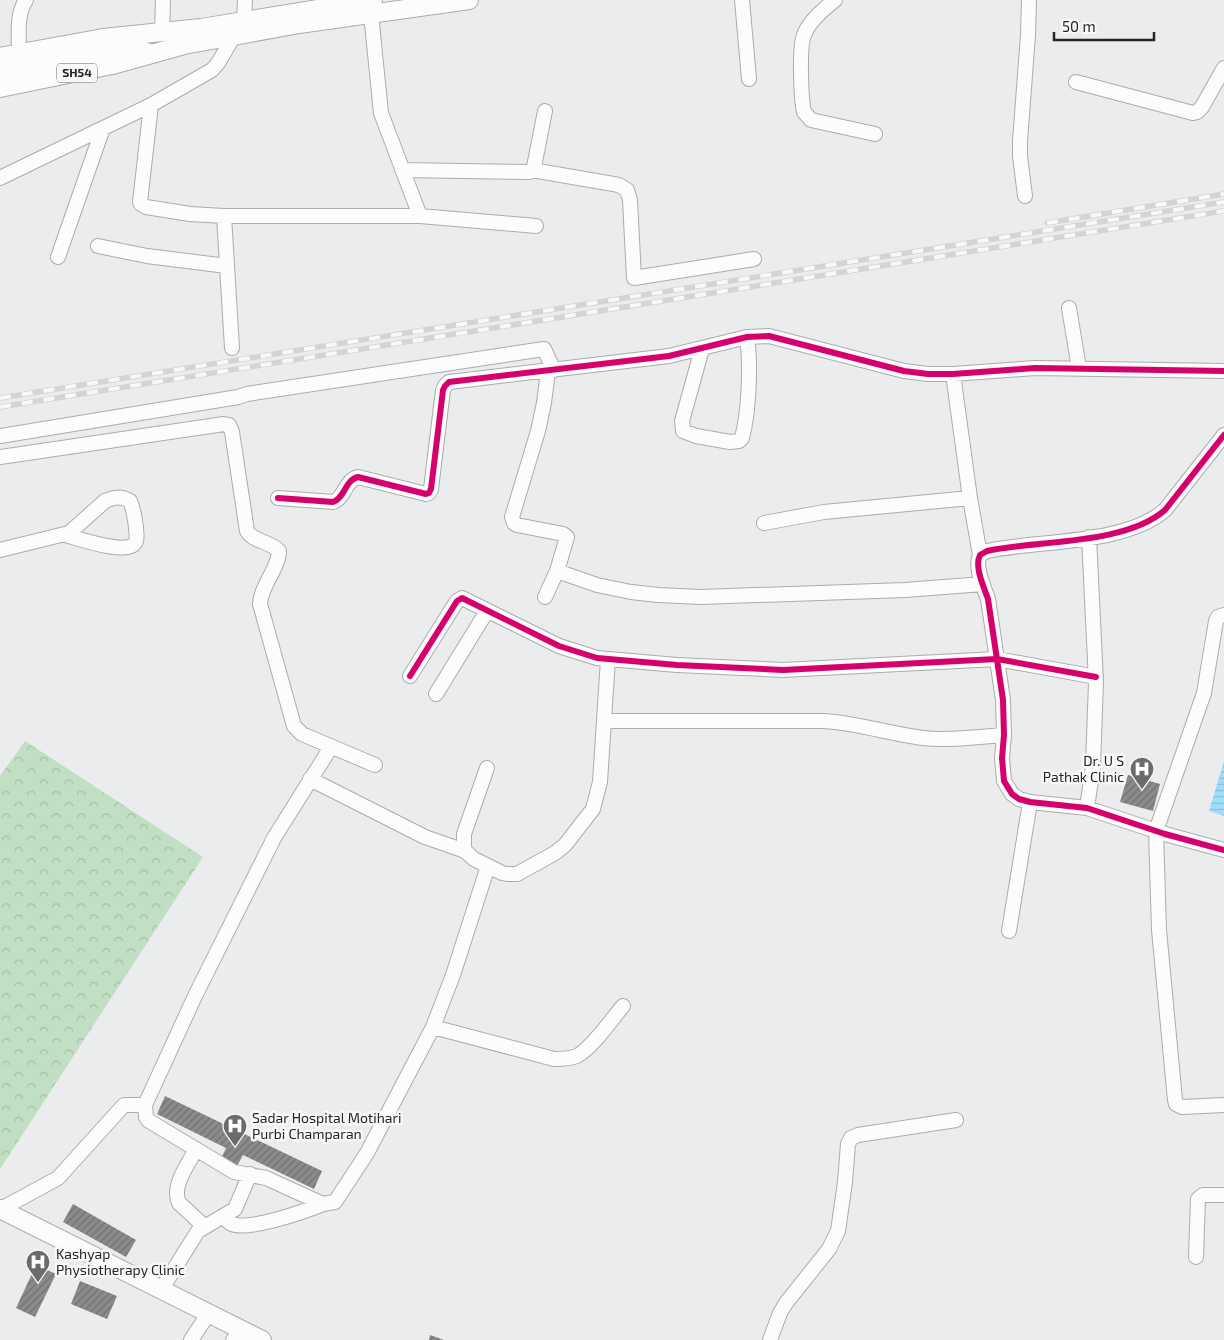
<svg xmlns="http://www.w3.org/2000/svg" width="1224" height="1340" font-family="'Exo 2',sans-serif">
	<defs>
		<pattern id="forest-crowns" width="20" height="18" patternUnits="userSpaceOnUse" patternTransform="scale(1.25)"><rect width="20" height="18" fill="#c1dfc2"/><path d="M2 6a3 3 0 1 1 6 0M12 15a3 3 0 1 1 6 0" fill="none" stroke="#a6bfa7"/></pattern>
		<pattern id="water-rules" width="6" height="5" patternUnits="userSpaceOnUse" patternTransform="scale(1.25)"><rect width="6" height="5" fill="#9fddf8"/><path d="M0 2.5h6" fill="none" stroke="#89bed4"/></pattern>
		<pattern id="building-hatch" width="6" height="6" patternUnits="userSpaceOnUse" patternTransform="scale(1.25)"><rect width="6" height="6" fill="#8a8b8c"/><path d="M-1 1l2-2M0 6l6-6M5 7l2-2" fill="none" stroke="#717172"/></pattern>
	</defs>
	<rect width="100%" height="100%" fill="#ebeced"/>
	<path fill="url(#forest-crowns)" d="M25 741 203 857 0 1169V776Z"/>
	<path fill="url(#water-rules)" d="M1224 761V816L1209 811Z"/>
	<path fill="url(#building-hatch)" d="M1128 775 1160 784 1153 811 1120 802Z
		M165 1096 322 1171 314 1189 243 1155 235 1170 219 1163 226 1148 157 1114Z
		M73 1204 136 1240 126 1257 63 1222Z
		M36 1265 56 1274 35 1317 16 1308Z
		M80 1281 117 1296 107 1319 71 1304Z
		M430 1335 444 1340H429Z"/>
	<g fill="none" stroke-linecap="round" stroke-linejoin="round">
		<defs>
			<path id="minor" d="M742 0 749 79
				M835 0C824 9 809 21 804 35 799 47 801 98 804 112L811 120 875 134
				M371 14 381 113 420 216
				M244 21 245 0
				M162 32 163 0
				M19 54C19 36 16 15 26 0
				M1076 82 1193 113 1197 112 1202 107 1224 68
				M151 105 140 202 141 204 146 207 190 214 224 216H420L536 226
				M402 170 530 172 534 167 545 111
				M532 170 619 185 627 190 630 200 634 278 754 259
				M0 178 151 105 212 70 218 63 234 36
				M1025 196 1020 156V141L1028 35 1029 0
				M224 216 232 348
				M98 246 147 256 227 266
				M58 257 103 128
				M1069 308 1079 368
				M702 349 682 421 683 431 696 436 730 442 739 441 742 438C749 411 751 365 747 337
				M953 374 970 498 980 555
				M1224 435 1165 510C1125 545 1038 540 987 551L980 555C974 567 984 587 988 599L1003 700 1004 735 1002 758 1004 781 1012 794 1019 799 1030 802 1087 808 1165 834 1224 850
				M0 436 238 397 247 394 544 349 554 370
				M0 457 224 424 229 425 232 432 247 531C253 542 270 541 279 551 279 568 261 585 260 604L294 726 302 734 375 765
				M278 498 333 502C345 498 345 480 358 477L426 494 429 493 431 489 443 390 445 386 449 382 669 356 747 337 769 336 904 371 928 374H953L1035 368 1224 371
				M764 523 824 512 970 498
				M0 550 69 533 105 501C114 497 121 496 130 501 134 510 135 518 136 528 136 532 138 539 135 543 128 556 77 538 65 535
				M557 571 597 585 631 592 658 595 700 597 905 590 983 584
				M545 597 557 571 567 537 563 534 517 525 514 523 512 517 538 431 544 403 548 371
				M1224 615 1218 617 1216 621 1204 693 1156 831 1159 930 1175 1100 1176 1104 1182 1107 1224 1105
				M410 676 457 601 462 598 559 646 597 658 677 665 783 670 997 659 1096 677
				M436 694 487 611
				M605 721H824C858 723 890 734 923 738 950 741 977 737 1004 735
				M331 747 274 838 195 996 145 1105 146 1117 149 1121 234 1172 266 1178 323 1204 335 1202 367 1153 433 1027 453 975 488 866
				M487 768 464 834V846L465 851 474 859 502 873 507 874H517L555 853 565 845 593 809 600 782 608 659
				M310 779 425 837 465 851
				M1087 808 1093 766 1096 682 1089 537
				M1009 931 1030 802
				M433 1027 554 1059C562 1059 570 1059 577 1056 592 1048 612 1019 623 1006
				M196 1149C188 1165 171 1186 179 1203L205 1227
				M1 1209 58 1178 124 1105H145
				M223 1217C226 1219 229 1223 232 1224 249 1231 306 1211 323 1204
				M1196 1257 1198 1199 1203 1195H1224
				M161 1290 198 1231 235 1209 250 1174
				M191 1340 209 1313
				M233 1340 241 1329
				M770 1340 780 1313 786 1303 829 1249 838 1231 845 1182 848 1144 851 1138 858 1135 956 1120"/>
			<path id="major" d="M0 57 103 38 201 28 373 0
				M0 73 132 48 146 52
				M0 88 112 65 184 45 299 24 469 0
				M0 1209 262 1340"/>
		</defs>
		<use href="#minor" stroke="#abacad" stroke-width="16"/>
		<use href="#major" stroke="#abacad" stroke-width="20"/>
		<use href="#minor" stroke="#fcfcfc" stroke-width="14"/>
		<use href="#major" stroke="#fcfcfc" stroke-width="18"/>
		<defs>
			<path id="rail" d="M1047 223 1224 194
				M0 398 1224 202
				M0 407 1224 211"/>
		</defs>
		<use href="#rail" stroke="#d4d4d5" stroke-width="5.5"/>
		<use href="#rail" stroke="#f8f8fb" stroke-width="4" stroke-dasharray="11" stroke-linecap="butt"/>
		<defs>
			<path id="cycleway" d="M1224 435 1165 510C1125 545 1038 540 987 551L980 555C974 567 984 587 988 599L1003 700 1004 735 1002 758 1004 781 1012 794 1019 799 1030 802 1087 808 1165 834 1224 850
				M278 498 333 502C345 498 345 480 358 477L426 494 429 493 431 489 443 390 445 386 449 382 669 356 747 337 769 336 904 371 928 374H953L1035 368 1224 371
				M410 676 457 601 462 598 559 646 597 658 677 665 783 670 997 659 1096 677"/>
		</defs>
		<use href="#cycleway" stroke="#f8f8fb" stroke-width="9"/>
		<use href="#cycleway" stroke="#d6006c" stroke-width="6"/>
	</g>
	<defs>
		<symbol id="hospital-pin" viewBox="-11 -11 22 30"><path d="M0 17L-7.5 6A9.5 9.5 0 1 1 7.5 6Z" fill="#6a6b6c" stroke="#f8f8fb"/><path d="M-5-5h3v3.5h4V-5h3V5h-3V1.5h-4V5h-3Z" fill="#fff"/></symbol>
	</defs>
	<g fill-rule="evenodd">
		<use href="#hospital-pin" x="1128" y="755" width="28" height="38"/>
		<use href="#hospital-pin" x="221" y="1112" width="28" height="38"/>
		<use href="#hospital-pin" x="24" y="1248" width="28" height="38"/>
	</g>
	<g text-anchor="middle" stroke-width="5" stroke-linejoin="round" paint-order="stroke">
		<rect fill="#f8f8fb" stroke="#646466" stroke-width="1" x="57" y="63.5" width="40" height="19" rx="4"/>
		<g font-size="12" font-weight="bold" fill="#252526">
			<text x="77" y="77">SH54</text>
		</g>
		<g font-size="14" fill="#252526" stroke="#f8f8fb" text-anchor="start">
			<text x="1124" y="766" text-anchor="end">Dr. U S<tspan x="1124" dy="16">Pathak Clinic</tspan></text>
			<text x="252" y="1123">Sadar Hospital Motihari<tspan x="252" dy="16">Purbi Champaran</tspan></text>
			<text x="56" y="1259">Kashyap<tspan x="56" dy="16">Physiotherapy Clinic</tspan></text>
		</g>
	</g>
	<path d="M1054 32v8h100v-8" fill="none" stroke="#252526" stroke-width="2.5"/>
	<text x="1062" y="32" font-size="15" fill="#252526" stroke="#f8f8fb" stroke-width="4" paint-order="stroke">50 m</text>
</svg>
